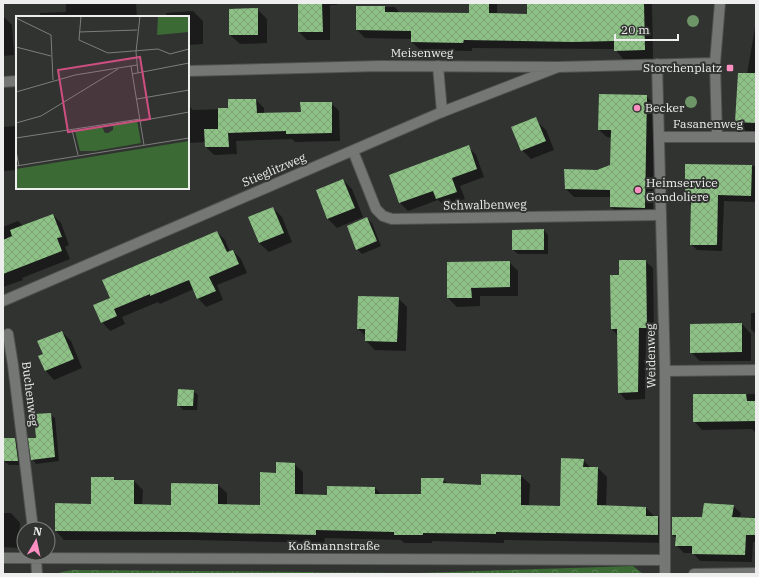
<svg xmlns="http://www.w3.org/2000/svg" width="759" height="577" font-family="'IBM Plex Serif',serif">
	<defs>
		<pattern id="forest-crowns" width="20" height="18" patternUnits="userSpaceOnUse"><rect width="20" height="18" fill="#3b6a34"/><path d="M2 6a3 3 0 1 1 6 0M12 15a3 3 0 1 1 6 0" fill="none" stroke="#588052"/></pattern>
		<pattern id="park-crowns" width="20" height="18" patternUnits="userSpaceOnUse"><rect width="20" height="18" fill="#3b5a36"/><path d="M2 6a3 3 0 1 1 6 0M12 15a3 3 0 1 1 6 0" fill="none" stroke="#587253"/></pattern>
		<pattern id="building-cross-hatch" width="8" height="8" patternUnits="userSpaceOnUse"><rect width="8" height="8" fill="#8dc186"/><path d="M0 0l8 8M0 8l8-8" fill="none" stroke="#7ca276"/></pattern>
	</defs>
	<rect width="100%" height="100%" fill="#313331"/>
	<path fill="url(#forest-crowns)" d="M633 566 643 574H417V573Z
		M73 570 313 572V574H59L61 572Z"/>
	<path fill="url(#park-crowns)" d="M313 572 417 573 313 574Z"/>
	<path fill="#0007" d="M66 3H136L137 17H40V13L66 12Z
		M299 3H337V5H330V40H307L299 32Z
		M470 3H497V14L528 15V3H652L653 59H623L615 49 472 48V51L420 50 412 42V39L365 38 357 30V7H395L400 13 470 14Z
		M257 9 267 19V43L240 44 230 35Z
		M193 11 203 21V44L188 45V17H167L166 13Z
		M3 16 12 25 14 55 3 56Z
		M756 22V133L747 132 736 122 747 74Z
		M646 96 654 104 653 215H619L611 207V197H574L566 189 597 171 611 165 612 138 607 137 599 130Z
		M256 100 264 108V113H302L331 103 339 111 340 141 295 142 292 139 236 141 237 154 214 155 206 147V142L188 143V105L193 110 229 109Z
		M536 121 546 130 554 150 531 159 522 150Z
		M15 122H17V170L3 171V127L15 126Z
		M468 147 476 155 484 177 460 186 465 199 445 206 438 200 408 211 400 203Z
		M686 165 756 166V202L724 201 722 251 697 250 691 244V205L686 200Z
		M343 180 352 189 363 217 337 228 328 219 317 190Z
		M273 208 282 217 292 242 269 252 259 243Z
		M53 215 61 223 69 245 65 247 70 259 22 278 23 280 3 287V227L18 221 23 226Z
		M367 219 372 223 381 246 362 254 357 249Z
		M544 230 548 235V254H518L513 250Z
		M217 232 225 240 230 252 233 251 241 259 247 273 217 285 223 300 206 307 198 298 194 289 160 304 158 302 122 317 125 324 110 331 102 322 111 298Z
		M645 261 653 268 654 335H646L645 399 626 400 619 392 618 336 612 329 620 276Z
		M509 262 518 271V296H480V306L457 307 448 298Z
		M398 298 407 307 406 351 375 350 366 341V336L358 329Z
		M751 313H756V334L751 329Z
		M742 324 751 334V361H700L691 352Z
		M62 332 71 341 82 368 54 380 45 370 44 355Z
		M193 391 198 395 197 410H183L178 405Z
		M756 394V433L752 429 702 430 694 421V395Z
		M50 414 55 418 59 461 36 464 32 459 37 439Z
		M15 439 19 444 22 465H9L4 461Z
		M583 460 591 468H598L607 477 606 507 646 508 655 517H658L667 526V543L504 540V543L432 541V543H404L401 540 325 538 324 543 194 540H64L56 531V504L92 505 113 478 116 481H134L143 490 142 505 172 506 218 485 227 493V505L261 506 277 474 294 464 303 472V495L328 496 375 488 382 495H422L443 479 448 484 482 486 521 476 530 484 529 506 561 507Z
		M733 506 741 513 740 517H756V542H753L752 562 700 561 693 553H684L676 545V538L672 535 703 518Z
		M3 513H11L20 523 19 548 3 547Z"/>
	<path fill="url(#building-cross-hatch)" d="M298 3H322L323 32H298Z
		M469 3H489V13L527 14V3H644L645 50 614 51V41L573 42 464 40 463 43 411 42V31L356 30V6H385V12L469 13Z
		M258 8V35H229V9Z
		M738 73H756V123L735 122Z
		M599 94 647 95 645 208 610 207V190L565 189 564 169 597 170 610 165 611 130H598Z
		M228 99H256L257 113 301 112 300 102H332V133L286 134V131L228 133 229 147H205L204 129H218V108H228Z
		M536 117 546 141 521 151 511 127Z
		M469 145 477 169 452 178 457 192 436 199 433 191 399 203 389 175Z
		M685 164 752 165 751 196 718 195 717 245H690L691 201H685Z
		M343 179 355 208 327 219 316 190Z
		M273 207 284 233 259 243 248 217Z
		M53 214 62 237 57 238 62 251 3 274V240L12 236 10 230Z
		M367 217 377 241 356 250 347 226Z
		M544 229V250H512V230Z
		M217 231 227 252 233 250 239 264 209 277 216 291 197 299 189 280 150 296V294L114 309 117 316 101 323 93 305 110 298 102 280Z
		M619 260H646L647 328H639L638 392 618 393 617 329H611L610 275H619Z
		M510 261V287L471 288 472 298H447V262Z
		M358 296 399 297 397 342 365 341V329H357Z
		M742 323V352L690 353V324Z
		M62 331 74 359 45 371 38 356 43 354 37 341Z
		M178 389 194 390 193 406H177Z
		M693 394H746L747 401H756V421L693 422Z
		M51 413 55 457 31 460 28 438H36L34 414Z
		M3 438H15L18 461H3Z
		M561 458 584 459 583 467H598L597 505 646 507V516H658V535L496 532V534L423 533V535H394V532L316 530V535L185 532 55 531V503L91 504V477H114V480H134V504L171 505V483L218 484V504L260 505V472L276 473V462L295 463V494L327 495V486L375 487V494H421V478H444L443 483 481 485V474L521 475V505L560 506Z
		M704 503 734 505 732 517 756 518V535H746L745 555 692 554V546H675L676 535H672V517H702Z"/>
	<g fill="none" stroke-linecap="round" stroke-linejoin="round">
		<defs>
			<path id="lane" d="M438 66 442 112
				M353 151 376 209 383 216 392 219 661 215
				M8 334 13 365 33 529"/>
			<path id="street" d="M657 64 665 371V574
				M188 71 380 66 558 67 715 63
				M3 82 17 81
				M717 136 715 63 720 3
				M659 137H756
				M3 301 442 112 558 67
				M665 371 756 370
				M3 558 665 560
				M36 558 37 574
				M694 574 756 573"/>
		</defs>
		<use href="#lane" stroke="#505250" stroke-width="12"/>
		<use href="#street" stroke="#505250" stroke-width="12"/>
		<use href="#lane" stroke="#747774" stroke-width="10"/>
		<use href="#street" stroke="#747774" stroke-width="10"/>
	</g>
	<g fill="#6e9568">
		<circle cx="693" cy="21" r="6"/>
		<circle cx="691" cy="102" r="6"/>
	</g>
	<g fill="#fc8fc2" stroke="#313331" stroke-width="1.5">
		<rect x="726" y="64" width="8" height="8" rx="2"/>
		<circle cx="637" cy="108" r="4"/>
		<circle cx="638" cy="190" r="4"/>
	</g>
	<g text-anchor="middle" stroke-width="4" stroke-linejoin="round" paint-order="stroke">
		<g font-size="12" fill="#edeeed" stroke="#313331">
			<text x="422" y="57">Meisenweg</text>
			<text x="708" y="128">Fasanenweg</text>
			<text transform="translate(274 170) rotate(-23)" y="4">Stieglitzweg</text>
			<text transform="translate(485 205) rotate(-1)" y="4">Schwalbenweg</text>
			<text transform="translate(651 356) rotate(-91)" y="4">Weidenweg</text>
			<text transform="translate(30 394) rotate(83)" y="4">Buchenweg</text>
			<text x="334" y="550">Koßmannstraße</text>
		</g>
		<g font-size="12" fill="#edeeed" stroke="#313331" text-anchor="start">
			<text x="722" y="72" text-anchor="end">Storchenplatz</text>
			<text x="645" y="112">Becker</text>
			<text x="646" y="187">Heimservice<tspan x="646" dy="14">Gondoliere</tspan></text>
		</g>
	</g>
	<g transform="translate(16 16)">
		<rect width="173" height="173" fill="#313331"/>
		<path d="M142 0H173V16L141 19ZM121 104 125 127 79 135H64L59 115 86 111 89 117H92L97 114V109ZM173 125V173H0V153Z" fill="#3b6a34"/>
		<path fill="none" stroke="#7c7e7c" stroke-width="1" d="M65 0 63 24 92 37 142 33 154 38 173 33M0 2 35 19 37 64M63 16 121 14M0 31 35 40M115 50 128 129M122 57 120 36 124 0M116 58 173 47M0 76 59 59 121 49M121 83 173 74M124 105 173 96M0 107 25 100 102 53M56 114 62 139M0 122 124 103M0 135 3 150M0 150 173 122"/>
		<path fill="#cd4e80" fill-opacity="0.15" stroke="#cd4e80" stroke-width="2" d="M124 41 134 103 52 116 42 54Z"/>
		<rect width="173" height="173" fill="none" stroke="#edeeed" stroke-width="2"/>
	</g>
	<rect width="759" height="577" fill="none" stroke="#edeeed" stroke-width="8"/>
	<g transform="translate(36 541) rotate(9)"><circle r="19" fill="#313331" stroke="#7c7e7c"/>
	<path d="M0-3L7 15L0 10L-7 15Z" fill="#fc8fc2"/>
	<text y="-6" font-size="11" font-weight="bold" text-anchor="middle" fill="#edeeed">N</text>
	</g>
	<path d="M615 34v6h63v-6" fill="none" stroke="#edeeed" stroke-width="2"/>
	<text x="621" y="34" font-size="12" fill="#edeeed" stroke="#313331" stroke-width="3" paint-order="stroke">20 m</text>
</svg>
